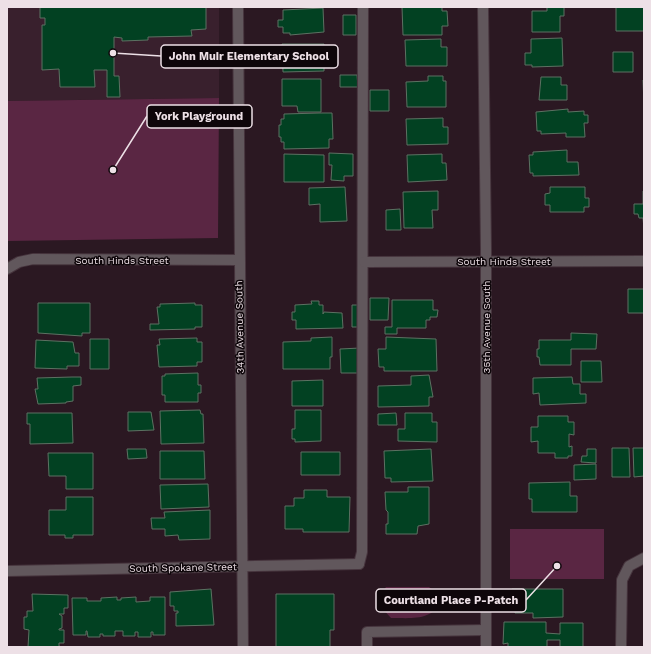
<svg xmlns="http://www.w3.org/2000/svg" width="651" height="654" font-family="'Work Sans',sans-serif">
	<rect width="100%" height="100%" fill="#2b1822"/>
	<path fill="#39202d" d="M7 7H219V98L7 101Z"/>
	<path fill="#5a2643" d="M219 98 218 238 7 241V101Z
		M510 529H604V579H510Z
		M386 587H429L446 599C429 621 416 618 391 618L380 606V595Z"/>
	<path fill="#024122" stroke="#5c7162" d="M40 7H206V29L191 30 192 36 148 37V40L122 41V38L114 37V76H119L120 97H107V70H94L95 87H60L59 69 42 70V25H45V18H40Z
		M402 7H442V11H447L448 26H442V35H403Z
		M547 7H564V16H560V32H532V11H547Z
		M616 7H644V31H616Z
		M323 8 324 32 290 35V33H283V27H278V20H283V10Z
		M343 15H356V35H343Z
		M562 38 563 66 532 67V65H525V53H531V39Z
		M441 39V47H447V66H406L405 40Z
		M282 44H324V50H330V63H324V71L283 72Z
		M613 52H633V72H613Z
		M340 75H357L358 87H340Z
		M428 76H443V81H446V107H407L406 82 428 81Z
		M541 77H561V85H567V100H539Z
		M282 79H321V112H298L297 106H282Z
		M643 80H644V105Z
		M370 90H389V111H370Z
		M568 109V112L584 111V115H588V123H584L585 137H566V133L541 134V131H537L536 112Z
		M320 113H332L333 139H329V148L284 149V142H281V137H279V125H281V119H284V114Z
		M443 118V127H448V144L407 145 406 119Z
		M567 150V162H578L579 175 533 176V173H530L529 155H533V152Z
		M329 153 353 154V176H344V181L331 180 332 165H329Z
		M284 154 324 155V182H284Z
		M442 154V163H446L447 180 408 182 407 155Z
		M345 187 347 221 320 222V204L309 205V188Z
		M550 187H585V198H589V207H584V212H550V205H545V194L550 193Z
		M438 191V210H432L433 228H404L403 192Z
		M643 191H644V229L643 218H639L638 214H634V204H643Z
		M400 209 401 230H386V210Z
		M628 289H644V313H628Z
		M370 298H389L388 320H370Z
		M392 300H433V310H438L437 317H430V320H426V328H397V334H385V327H392Z
		M311 301H319V305H323V314L324 312 342 313 343 328 296 329V320H292V312H295V305L312 304Z
		M38 303H90V333H82V336L38 333Z
		M195 303V305H202V327H195V329L150 330V324H159L157 307H160V304Z
		M352 305H359V327H352Z
		M571 333 597 334 596 349H571V365H540L539 357H537V349H539V340H571Z
		M332 337V357H330V369H283V342L311 341V338Z
		M386 337 436 339 437 371H384V367H379L378 349H386Z
		M197 338V342H202V362H197V366L159 367 157 345H160L159 339Z
		M90 339H109V369H90Z
		M36 340 73 342 75 353H79V366H67V369L35 368Z
		M360 348V373H341L340 349Z
		M581 361H601L602 382H581Z
		M198 373V385H201V393H198V402H165V395H162V376H165V374Z
		M429 375 433 397H429V406L378 407V386L411 385V376Z
		M72 377H81V385L73 386V401L66 402V403L38 404 35 389H38L37 378Z
		M572 377 573 384H580V394H586V403L540 405 539 393 533 394V378Z
		M323 380V406H292V381Z
		M200 410 201 414H203L204 443 161 444 160 411Z
		M295 410H321V441L295 442V439H292V429H295Z
		M128 412H151L154 430 128 431Z
		M27 413H72L73 443 30 444V424H27Z
		M396 413 397 425H378V414Z
		M405 413H432V422H437V442L398 441V429H405Z
		M538 416H568V422H574V435L569 434V447L572 446V456H568V458H555V453H538V441L531 442V427H538Z
		M612 448H629L630 477H612Z
		M633 448H644V476L634 477Z
		M127 449H146L147 458 128 459Z
		M431 449 433 481 391 482V478H385L384 451Z
		M587 449H596V463L581 462 582 456H587Z
		M160 451H204L205 479H160Z
		M301 452H340V475H301Z
		M48 453H93V489H66V476H49Z
		M596 464V479L574 480V465Z
		M570 482V496H577V512H532V499H529V483Z
		M208 484 209 507 161 509 160 485Z
		M408 487H429V524L418 526 417 534H386V524H388V512L386 510 385 492H408Z
		M304 490H327V497H350L349 532H303V529H285V506H294V498H304Z
		M66 497H93V535H73V538H65V535H49V510H66Z
		M210 510V539L179 540 178 535 165 536V529H152L151 518H165L164 512Z
		M211 589 214 625 176 626V613H178V611H174V606H170V592Z
		M512 589H563V617L533 618V613H515V603L512 604Z
		M32 594 68 595V608H64V614H59L62 616V628L59 629V630H64V643H59V646L62 647H28L29 630 24 629V617H27V611H33Z
		M276 594H334V630H330V647H276Z
		M117 597V600H121V598L136 597V602L150 601V597H165V635H153V632H151V637H138V632H135V636H123V631H115V636H103V634H100V637H88L87 631H86V635H73L72 598H87V601H101V598Z
		M504 622H546V633L560 634V623H583V647H560V640H547V647H508V643L503 644Z"/>
	<g fill="none" stroke-linecap="round" stroke-linejoin="round">
		<defs>
			<path id="lane" d="M359 564 362 552 363 7
				M367 647V632L486 630"/>
			<path id="street" d="M238 7 243 647
				M483 7 486 250V647
				M364 262 644 261
				M7 269 19 262 33 259 238 260
				M7 571 359 564
				M621 647 622 580 629 566 644 558"/>
		</defs>
		<use href="#lane" stroke="#46343d" stroke-width="12"/>
		<use href="#street" stroke="#46343d" stroke-width="12"/>
		<use href="#lane" stroke="#61575c" stroke-width="10"/>
		<use href="#street" stroke="#61575c" stroke-width="10"/>
	</g>
	<g text-anchor="middle" stroke-width="3" stroke-linejoin="round" paint-order="stroke">
		<g font-size="10" fill="#ede0e6" stroke="#0e060a">
			<text x="122" y="264">South Hinds Street</text>
			<text x="504" y="265">South Hinds Street</text>
			<text transform="translate(239 327) rotate(-91)" y="4">34th Avenue South</text>
			<text transform="translate(486 327) rotate(-90)" y="4">35th Avenue South</text>
			<text transform="translate(183 567) rotate(-1)" y="4">South Spokane Street</text>
		</g>
	</g>
	<path fill="none" stroke="#ede0e6" stroke-width="1.5" d="M113 53L161 56M113 170L147 116M557 566L526 600"/>
	<g fill="#ede0e6" stroke="#0e060a" stroke-width="1.5">
		<circle cx="113" cy="53" r="4"/>
		<circle cx="113" cy="170" r="4"/>
		<circle cx="557" cy="566" r="4"/>
	</g>
	<g fill="#0e060a" stroke="#ede0e6" stroke-width="1.5">
		<rect x="161" y="45" width="177" height="23" rx="4"/>
		<rect x="147" y="105" width="105" height="23" rx="4"/>
		<rect x="376" y="589" width="150" height="23" rx="4"/>
	</g>
	<g font-size="11" text-anchor="middle" font-weight="bold" fill="#ede0e6">
		<text x="249" y="60">John Muir Elementary School</text>
		<text x="199" y="120">York Playground</text>
		<text x="451" y="604">Courtland Place P-Patch</text>
	</g>
	<rect width="651" height="654" fill="none" stroke="#ede0e6" stroke-width="16"/>
</svg>
